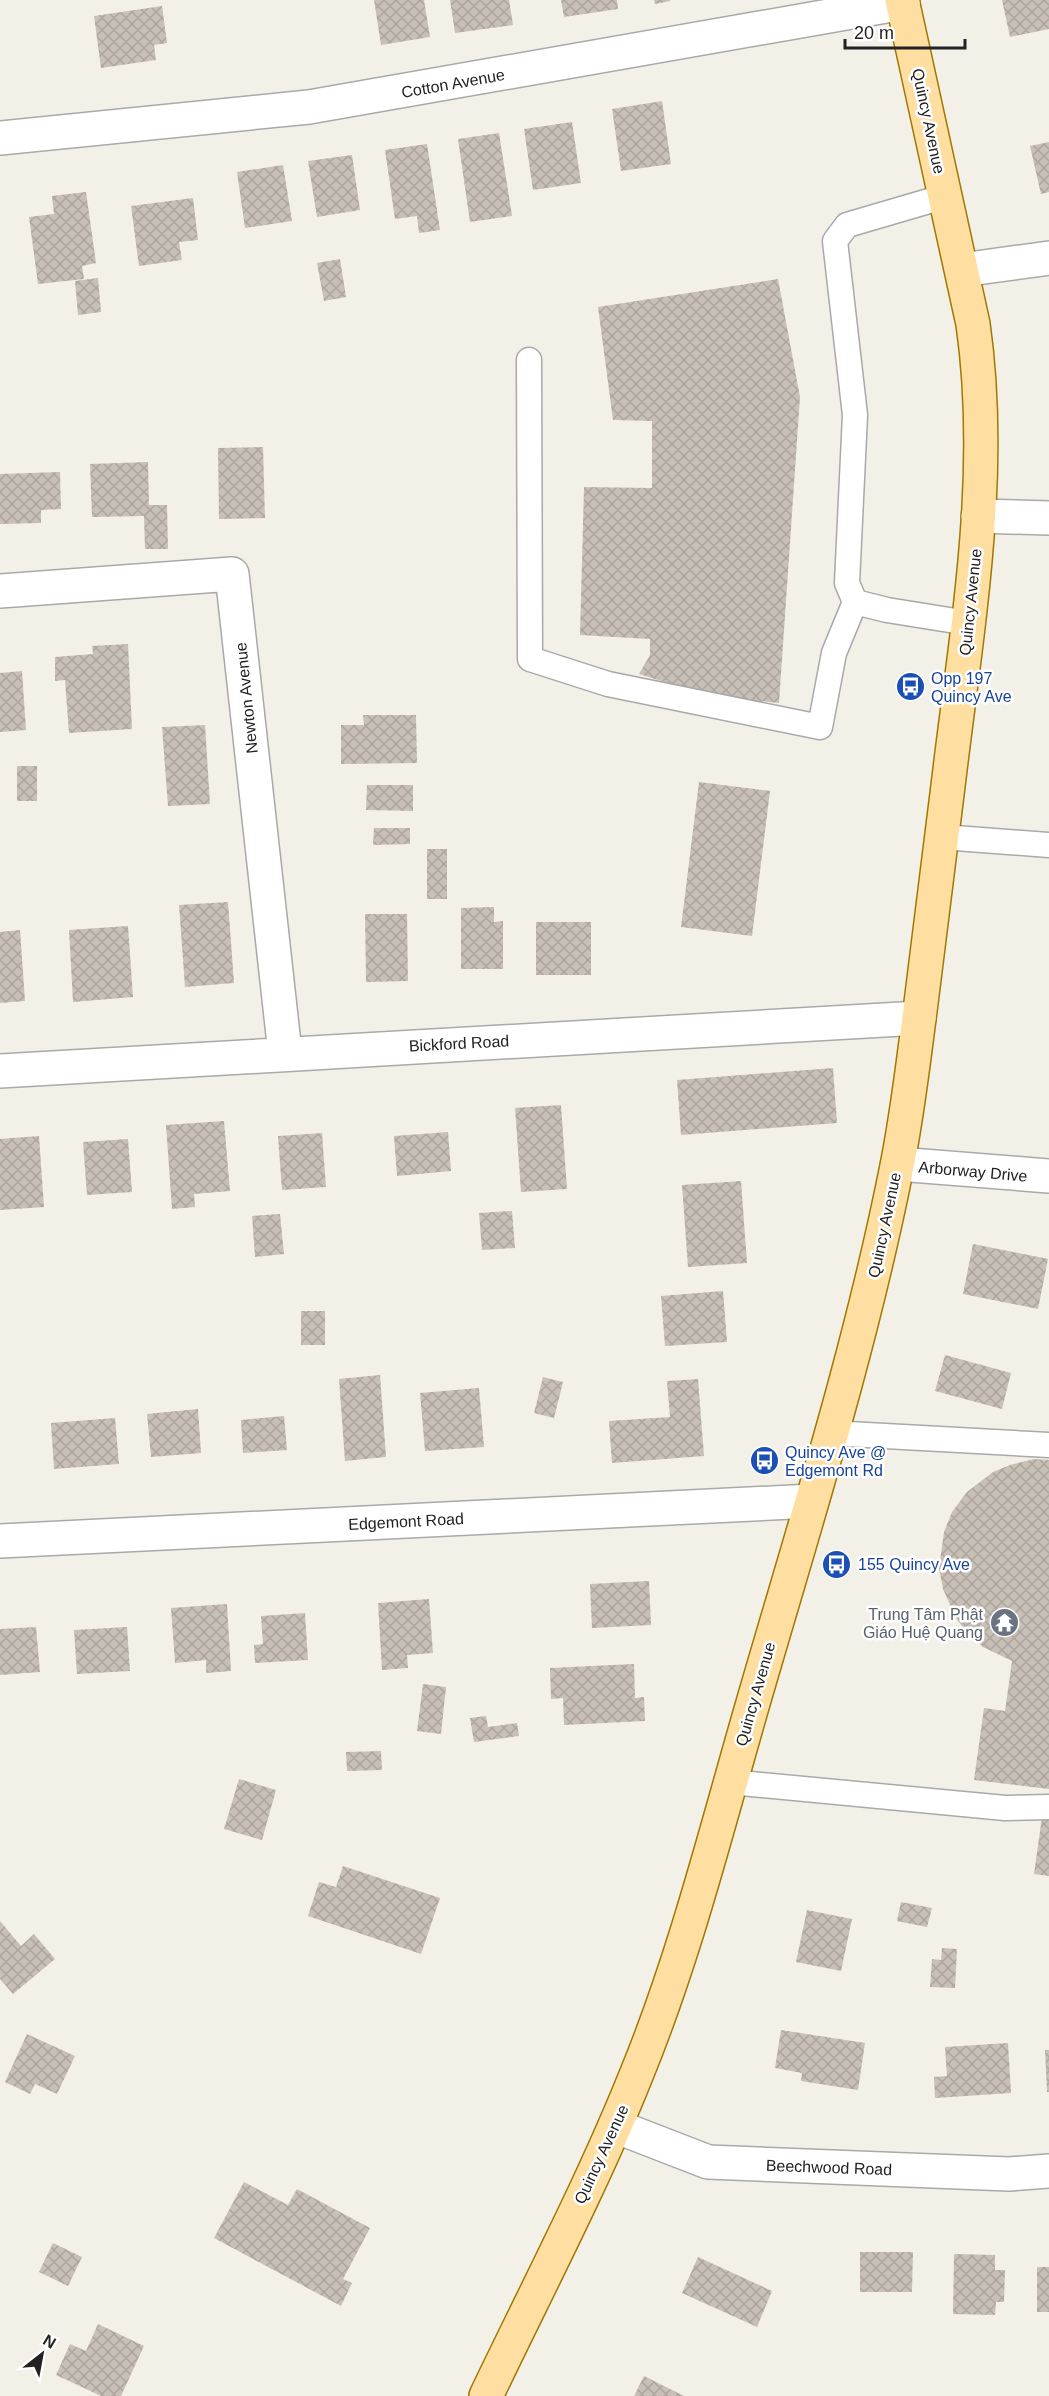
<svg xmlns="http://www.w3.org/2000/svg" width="1049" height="2396" font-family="Helvetica,sans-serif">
	<defs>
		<pattern id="building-cross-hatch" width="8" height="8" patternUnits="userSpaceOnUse" patternTransform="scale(1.5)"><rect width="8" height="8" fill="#c8c0b7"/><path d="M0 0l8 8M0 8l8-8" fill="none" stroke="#aca59d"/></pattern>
	</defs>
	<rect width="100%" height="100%" fill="#f3f0e8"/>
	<path fill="url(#building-cross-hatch)" d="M374 0H424L430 37 381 45Z
		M450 0H509L513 25 455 33Z
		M561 0H617L618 9 564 17Z
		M654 0H670V1L655 4Z
		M1002 0H1049V29L1010 37Z
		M162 6 167 43 154 45 156 60 101 68 94 16Z
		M662 101 671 164 621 171 612 109Z
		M572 122 581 183 533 190 524 129Z
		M499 133 512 216 470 222 458 139Z
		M1049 142V192L1041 194 1030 146Z
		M427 144 440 230 419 233 417 216 395 219 385 150Z
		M352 155 360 210 317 217 308 161Z
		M283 165 292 221 245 228 237 172Z
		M86 192 96 263 82 266 84 279 38 284 29 217 54 214 52 196Z
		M193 198 198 240 179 242 182 260 139 266 131 206Z
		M340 259 346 297 324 301 317 263Z
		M98 278 101 312 78 315 75 281Z
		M778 279 800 397 779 703 709 696 639 674 650 655V639L580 635 584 487 652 488V421L613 420 598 307Z
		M263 447 265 518 219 519 218 448Z
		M148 462 149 505H167L168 549H145L144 516 92 517 90 464Z
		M60 472 61 509 41 510V523L0 524V474Z
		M128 644 132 729 69 733 65 680 55 681V657L93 654 92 646Z
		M22 671 26 730 0 732V673Z
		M363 715H416L417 763 341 764V725H364Z
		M205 725 210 804 168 806 162 727Z
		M17 766H37V801H17Z
		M699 782 770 791 752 936 681 927Z
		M367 785H413V811L366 810Z
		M374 828H410V844L373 845Z
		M427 849H447V899H427Z
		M228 902 234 983 185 987 179 905Z
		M494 907V922L503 921V969H461V908Z
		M365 914H407L408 981 366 982Z
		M536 922H591V975H536Z
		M128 926 133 997 73 1002 69 930Z
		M20 930 25 1001 0 1003V932Z
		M833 1068 837 1123 681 1135 677 1080Z
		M561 1105 567 1189 521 1192 515 1108Z
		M224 1121 230 1191 194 1194 195 1207 172 1209 166 1125Z
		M448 1132 451 1171 397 1176 394 1136Z
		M322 1133 326 1187 282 1190 278 1136Z
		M39 1136 44 1207 0 1210V1139Z
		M128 1139 132 1192 87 1195 83 1142Z
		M741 1181 747 1263 688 1267 682 1185Z
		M512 1211 515 1248 482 1250 479 1213Z
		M280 1214 284 1254 255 1257 252 1216Z
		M973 1244 1048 1259 1038 1309 963 1294Z
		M723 1291 727 1342 665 1346 661 1296Z
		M301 1311H325V1345H301Z
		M945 1355 1011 1373 1002 1409 935 1391Z
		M380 1375 386 1457 345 1461 339 1379Z
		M543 1377 563 1382 554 1418 534 1413Z
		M698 1379 704 1456 612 1463 609 1421 670 1417 667 1381Z
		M479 1388 484 1447 425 1451 420 1393Z
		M198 1409 201 1453 151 1457 147 1414Z
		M284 1416 287 1450 243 1453 241 1420Z
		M115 1418 119 1464 54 1469 51 1423Z
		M1034 1459 1049 1460V1789L974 1780 984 1708 1005 1711 1012 1661 983 1647 967 1633 956 1618 943 1589 939 1568 944 1532 952 1512 967 1492 993 1472 1010 1465Z
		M649 1581 651 1625 592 1628 590 1584Z
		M429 1599 433 1653 407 1655 408 1668 382 1670 378 1603Z
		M227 1604 231 1671 206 1673V1660L175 1663 171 1608Z
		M305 1613 308 1660 255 1663 254 1645 263 1644 261 1616Z
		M36 1627 40 1672 0 1675V1629Z
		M127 1627 130 1671 77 1674 74 1630Z
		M634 1664 635 1698 644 1697 645 1721 564 1725 563 1698 551 1699 550 1668Z
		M423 1684 446 1687 441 1734 417 1731Z
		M486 1716 488 1727 517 1723 519 1736 474 1742 470 1718Z
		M381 1751 382 1770 347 1771 346 1752Z
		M239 1779 276 1790 262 1840 224 1829Z
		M1042 1817 1049 1818V1876L1034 1874Z
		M343 1866 440 1898 421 1954 308 1916 319 1882 336 1887Z
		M901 1902 932 1908 927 1927 897 1921Z
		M807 1910 852 1919 841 1971 796 1962Z
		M0 1921 21 1946 34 1934 55 1959 13 1994 0 1979Z
		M942 1948 957 1949 955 1988 930 1987 932 1959 941 1960Z
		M781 2030 865 2043 858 2090 801 2081 802 2073 775 2068Z
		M27 2034 75 2056 57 2094 35 2084 30 2094 5 2082Z
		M1008 2043 1011 2093 935 2098 934 2077 947 2076 945 2047Z
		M1045 2050H1049V2092H1047Z
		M244 2182 288 2205 297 2189 370 2228 343 2279 352 2283 341 2306 214 2238Z
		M53 2243 82 2257 68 2286 39 2272Z
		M860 2252H913L912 2292H860Z
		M954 2254 995 2255V2270H1005L1004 2302H996L995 2315 953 2314Z
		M698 2257 772 2291 757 2327 682 2293Z
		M1037 2267H1049V2312H1037Z
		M98 2324 144 2346 121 2396H101L56 2375 70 2344 86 2351Z
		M644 2376 684 2396H634Z"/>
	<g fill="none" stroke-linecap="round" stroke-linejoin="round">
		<defs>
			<path id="lane" d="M946 196 847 225 835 241 855 415 847 583 855 602 887 610 968 623
				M529 360 530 659 608 684 820 727 834 653 855 602
				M942 837 1049 845
				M830 1433 1049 1445
				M730 1782 1005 1808 1049 1807"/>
			<path id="street" d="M0 138 309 107 903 3
				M962 270 1049 258
				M978 516 1049 518
				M0 591 232 574 285 1053
				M0 1071 919 1018
				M898 1164 1049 1176
				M0 1541 812 1501
				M615 2126 708 2162 1009 2174 1049 2171"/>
			<path id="primary" d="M486 2396C537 2289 593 2183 637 2073 686 1953 717 1827 753 1703 804 1527 860 1351 896 1171 907 1118 913 1064 920 1011 929 936 939 861 948 786 966 633 995 478 973 324L902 0"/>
		</defs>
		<use href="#lane" stroke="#a9a9a9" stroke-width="27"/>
		<use href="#street" stroke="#a9a9a9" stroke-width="36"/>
		<use href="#primary" stroke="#a07800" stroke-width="36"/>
		<use href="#lane" stroke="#fff" stroke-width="24"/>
		<use href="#street" stroke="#fff" stroke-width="33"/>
		<use href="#primary" stroke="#ffdea1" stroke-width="33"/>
	</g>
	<defs>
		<symbol id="bus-disc" viewBox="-11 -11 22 22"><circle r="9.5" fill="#1a4fb4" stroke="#fff"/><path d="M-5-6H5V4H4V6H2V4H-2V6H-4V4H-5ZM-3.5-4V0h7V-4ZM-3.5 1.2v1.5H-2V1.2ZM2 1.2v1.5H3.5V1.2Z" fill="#fff"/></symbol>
		<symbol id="temple-disc" viewBox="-11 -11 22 22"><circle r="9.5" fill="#6b7280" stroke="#fff"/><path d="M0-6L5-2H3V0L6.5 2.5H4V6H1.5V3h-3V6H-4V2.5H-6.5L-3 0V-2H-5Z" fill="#fff"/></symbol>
	</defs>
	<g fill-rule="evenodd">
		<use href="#bus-disc" x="894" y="670" width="33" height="33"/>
		<use href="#bus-disc" x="748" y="1444" width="33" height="33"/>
		<use href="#bus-disc" x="820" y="1548" width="33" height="33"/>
		<use href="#temple-disc" x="988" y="1606" width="33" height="33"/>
	</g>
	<g text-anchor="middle" stroke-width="5" stroke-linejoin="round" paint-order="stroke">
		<g font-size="16" fill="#222" stroke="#fff">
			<text transform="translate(453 83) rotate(-10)" y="6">Cotton Avenue</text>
			<text transform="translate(929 121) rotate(78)" y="6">Quincy Avenue</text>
			<text transform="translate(970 602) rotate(-84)" y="6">Quincy Avenue</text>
			<text transform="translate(246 698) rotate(-96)" y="6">Newton Avenue</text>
			<text transform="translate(459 1043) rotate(-3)" y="6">Bickford Road</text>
			<text transform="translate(973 1171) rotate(5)" y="6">Arborway Drive</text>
			<text transform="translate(884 1225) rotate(-78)" y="6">Quincy Avenue</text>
			<text transform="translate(406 1521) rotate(-3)" y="6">Edgemont Road</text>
			<text transform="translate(755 1694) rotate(-74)" y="6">Quincy Avenue</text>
			<text transform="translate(601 2154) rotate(-65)" y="6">Quincy Avenue</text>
			<text transform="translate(829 2167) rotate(2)" y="6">Beechwood Road</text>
		</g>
		<g font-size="16" fill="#164399" stroke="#fff" text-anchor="start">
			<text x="931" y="684">Opp 197<tspan x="931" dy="18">Quincy Ave</tspan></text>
			<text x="785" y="1458">Quincy Ave @<tspan x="785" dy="18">Edgemont Rd</tspan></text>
			<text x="858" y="1570">155 Quincy Ave</text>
		</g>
		<g font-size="16" fill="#5b616d" stroke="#fff" text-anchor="end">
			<text x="983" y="1620">Trung Tâm Phật<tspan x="983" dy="18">Giáo Huệ Quang</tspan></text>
		</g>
	</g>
	<g transform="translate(42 2354) rotate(31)" stroke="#ffffff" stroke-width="4.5" paint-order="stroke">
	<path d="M0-4.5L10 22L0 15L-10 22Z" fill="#222222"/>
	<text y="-9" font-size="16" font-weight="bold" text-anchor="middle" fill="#222222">N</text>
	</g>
	<path d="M845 39v9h120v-9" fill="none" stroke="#222222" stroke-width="3"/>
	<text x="854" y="39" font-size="18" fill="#222222" stroke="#ffffff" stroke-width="4.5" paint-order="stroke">20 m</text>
</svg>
